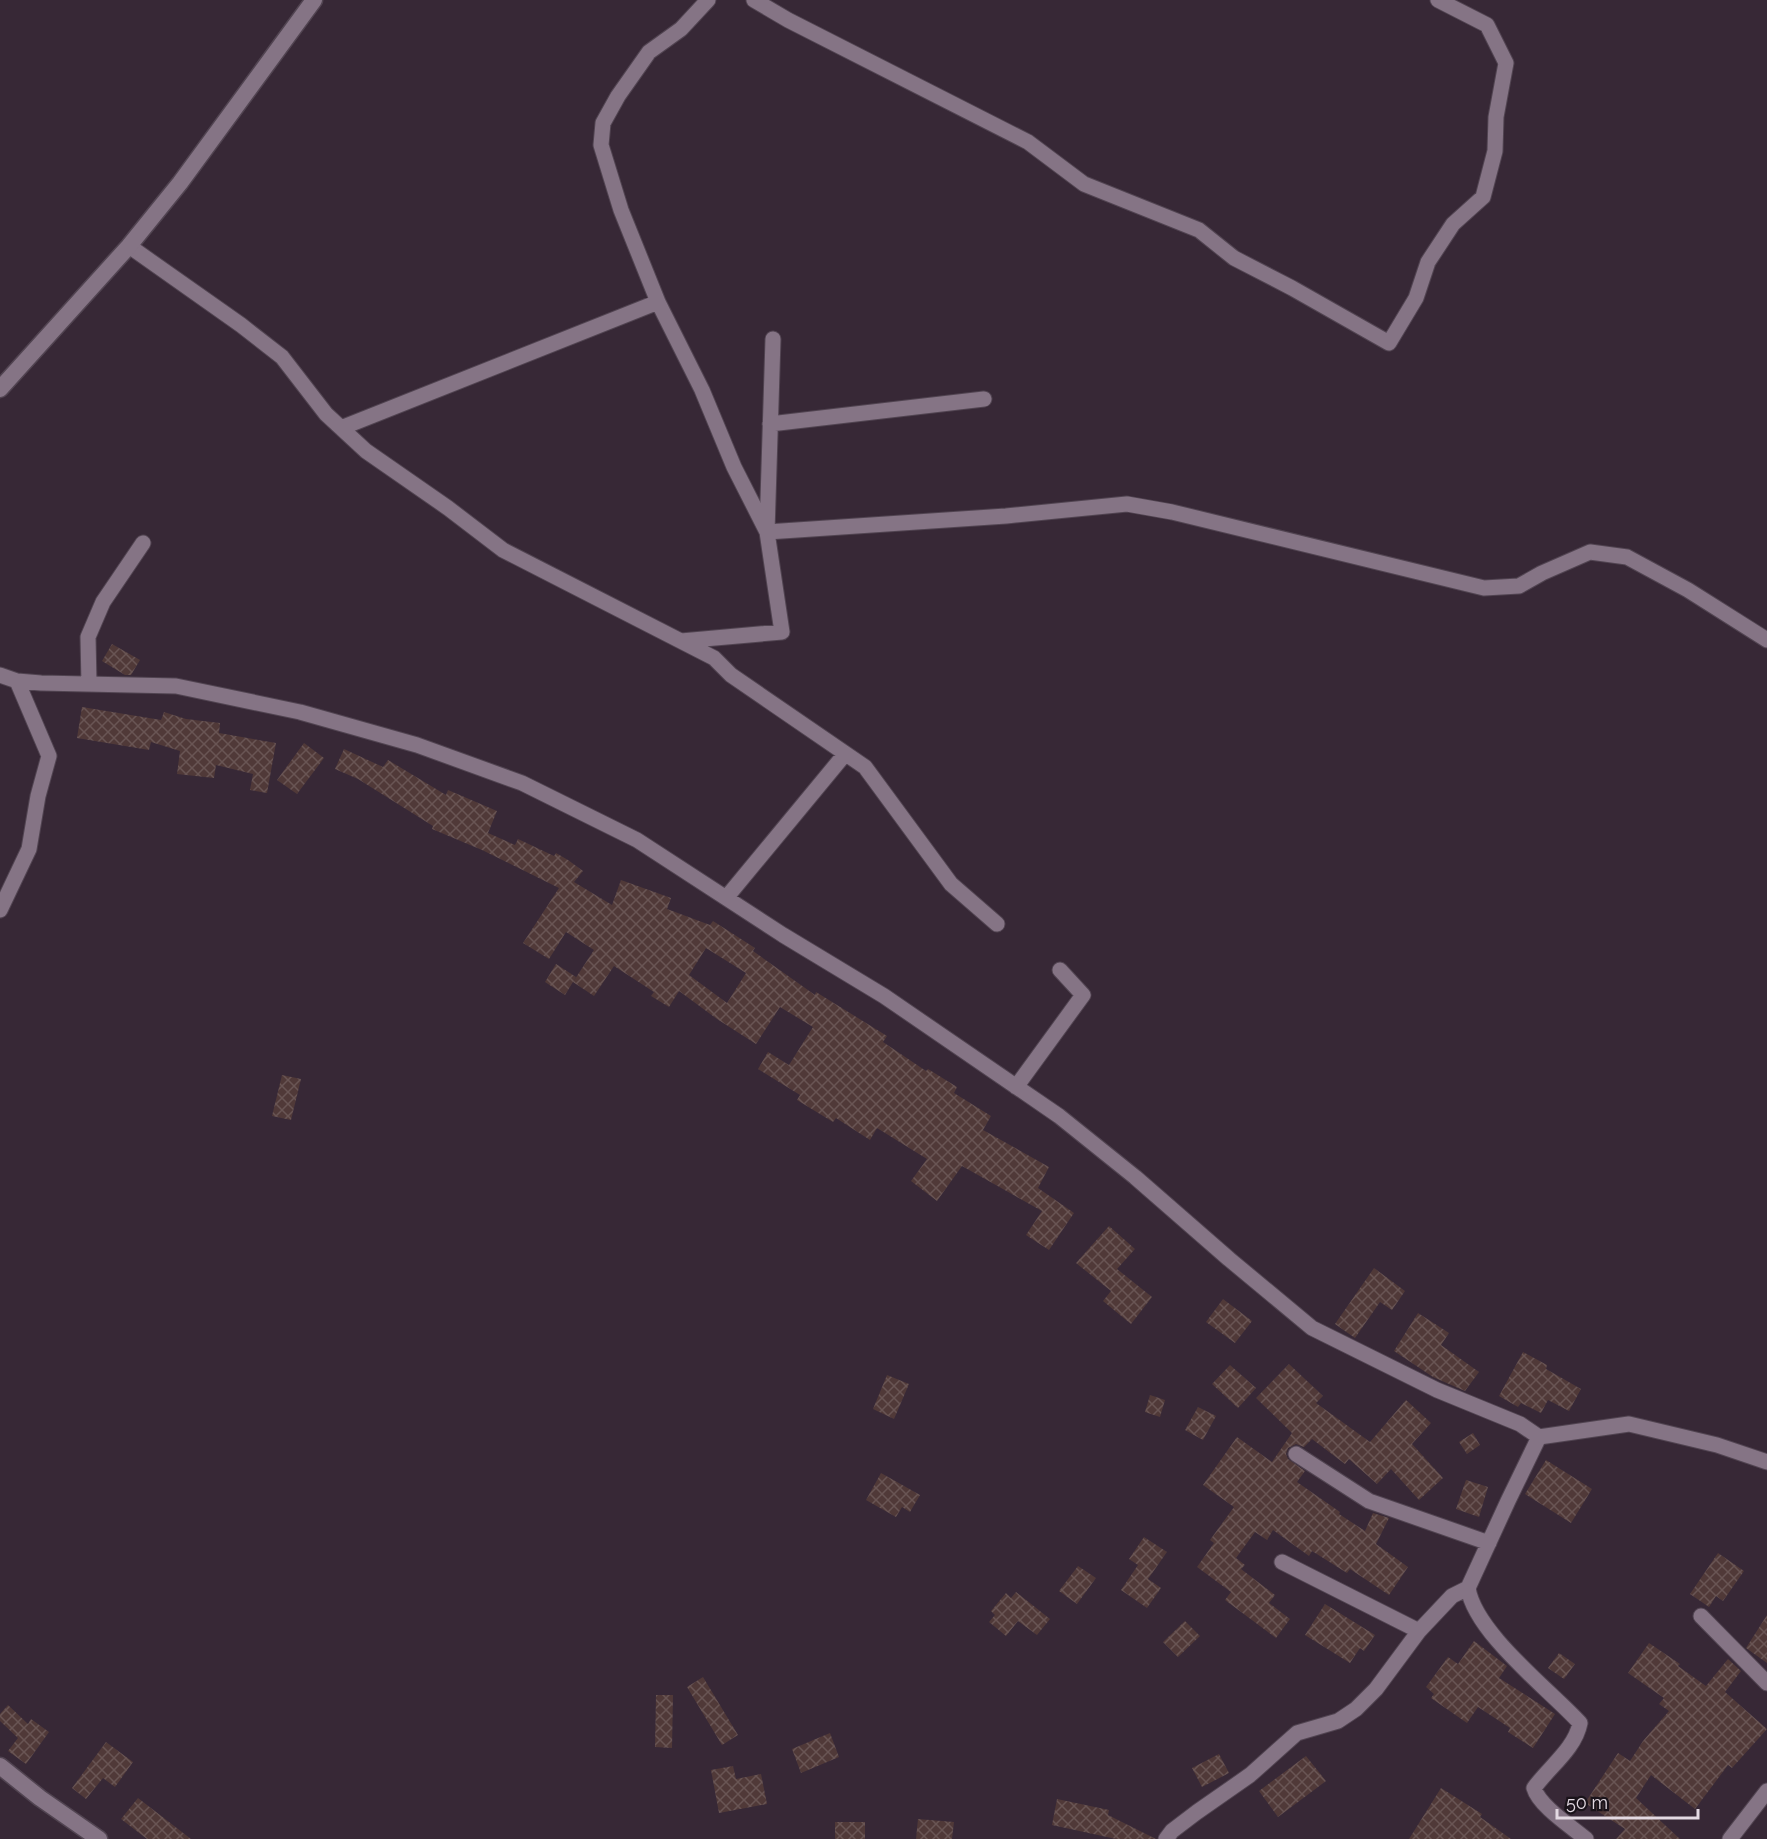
<svg xmlns="http://www.w3.org/2000/svg" width="1767" height="1839" font-family="Raleway,sans-serif">
	<defs>
		<pattern id="building-cross-hatch" width="8" height="8" patternUnits="userSpaceOnUse" patternTransform="scale(1.5)"><rect width="8" height="8" fill="#503938"/><path d="M0 0l8 8M0 8l8-8" fill="none" stroke="#695554"/></pattern>
	</defs>
	<rect width="100%" height="100%" fill="#372836"/>
	<path fill="url(#building-cross-hatch)" fill-rule="evenodd" d="M112 644 140 660 131 675H125L102 661Z
		M82 707 161 720 164 712 186 719 220 723 219 733 276 743 267 793 250 790 253 774 216 765 214 778 177 774 180 751 151 742 149 750 77 738Z
		M304 743 324 758 297 794 277 780Z
		M344 749 383 767 388 760 446 795 448 790 497 811 488 833 515 845 518 839 554 856 556 853 568 860 583 871 574 882 612 905 621 880 671 898 667 909 710 925 713 921 755 948 753 951 815 995 816 992 887 1036 883 1042 926 1071 928 1069 957 1087 954 1093 991 1116 983 1130 1049 1167 1038 1188 1074 1213 1049 1250 1026 1235 1042 1211 962 1166 937 1201 911 1181 927 1159 877 1128 870 1140 836 1118 833 1122 797 1100 800 1095 758 1069 768 1052 789 1065 813 1027 780 1007 756 1044 717 1019 679 991 669 1007 651 996 654 992 614 966 594 996 573 982 594 950 566 932 549 959 523 943 559 888 482 850 432 829 433 826 358 779 335 769ZM706 948 746 973 727 1003 689 975Z
		M556 964 576 977 565 995 545 982Z
		M282 1075 301 1079 291 1120 272 1116Z
		M1109 1226 1135 1249 1117 1269 1152 1297 1131 1324 1103 1301 1111 1291 1076 1263Z
		M1374 1268 1405 1291 1392 1310 1380 1302 1355 1338 1335 1324Z
		M1223 1299 1252 1321 1235 1343 1206 1322Z
		M1418 1313 1449 1333 1441 1345 1479 1372 1465 1391 1433 1377 1394 1351Z
		M1523 1352 1547 1365 1546 1369 1581 1389 1569 1411 1548 1400 1541 1413 1521 1403 1518 1407 1499 1396Z
		M1289 1364 1323 1396 1316 1403 1370 1442 1406 1400 1431 1423 1412 1444 1443 1478 1419 1500 1391 1469 1377 1484 1349 1459 1345 1464 1312 1439 1304 1447 1296 1444 1288 1448 1286 1454 1288 1459 1305 1471 1297 1482 1340 1512 1339 1514 1365 1531 1373 1513 1389 1518 1376 1544 1408 1567 1389 1595 1350 1569 1347 1573 1312 1551 1309 1556 1273 1530 1267 1540 1255 1532 1236 1558 1245 1565 1241 1569 1275 1595 1269 1603 1290 1619 1276 1638 1225 1600 1231 1592 1197 1567 1214 1543 1210 1540 1234 1507 1203 1485 1237 1437 1272 1462 1292 1433 1256 1398Z
		M1230 1365 1256 1388 1238 1408 1212 1384Z
		M887 1375 909 1384 894 1419 873 1409Z
		M1150 1395 1165 1400 1160 1417 1145 1412Z
		M1198 1407 1216 1416 1203 1440 1185 1430Z
		M1473 1433 1480 1445 1467 1454 1459 1442Z
		M1546 1460 1592 1489 1571 1523 1525 1494Z
		M881 1473 920 1495 910 1512 902 1507 896 1517 866 1500Z
		M1466 1480 1488 1487 1479 1517 1456 1509Z
		M1144 1537 1167 1552 1148 1579 1161 1588 1147 1608 1121 1590 1138 1565 1129 1559Z
		M1718 1553 1744 1571 1723 1601 1716 1596 1709 1607 1690 1594Z
		M1078 1566 1096 1578 1077 1604 1059 1591Z
		M1016 1592 1050 1619 1037 1635 1018 1621 1006 1636 989 1622 995 1615 991 1611 1006 1593 1011 1598Z
		M1325 1604 1375 1635 1364 1651 1360 1648 1350 1663 1305 1635Z
		M1767 1615V1663L1746 1648Z
		M1185 1621 1200 1636 1178 1657 1163 1642Z
		M1474 1641 1507 1666 1499 1678 1555 1714 1533 1748 1508 1732 1510 1728 1478 1707 1467 1723 1431 1698 1434 1694 1426 1687 1448 1657 1458 1664Z
		M1649 1643 1680 1664 1678 1666 1706 1686 1728 1659 1741 1671 1725 1692 1767 1729 1732 1768 1728 1765 1695 1809 1651 1775 1636 1798 1680 1839H1616L1625 1829 1585 1803 1618 1753 1630 1761 1643 1741 1669 1711 1659 1704 1664 1698 1628 1673Z
		M1559 1653 1575 1664 1564 1679 1548 1668Z
		M703 1677 738 1735 722 1745 687 1687Z
		M656 1695H673L672 1748 655 1747Z
		M8 1705 28 1724 31 1719 49 1732 26 1764 8 1751 18 1738 0 1721V1714Z
		M830 1733 839 1757 801 1773 792 1749Z
		M106 1742 133 1762 115 1787 103 1778 86 1799 72 1788Z
		M1219 1754 1229 1773 1202 1787 1192 1768Z
		M1306 1756 1326 1781 1278 1817 1259 1791Z
		M733 1766 736 1779 761 1774 767 1804 719 1813 711 1770Z
		M1441 1788 1482 1814 1480 1817 1511 1839H1409Z
		M138 1798 191 1839H147L121 1819Z
		M1057 1799 1109 1810 1108 1815 1156 1839H1116L1052 1825Z
		M918 1819 954 1822 952 1839H916Z
		M835 1822H865V1839H835Z"/>
	<g fill="none" stroke-linecap="round" stroke-linejoin="round">
		<defs>
			<path id="minor" d="M754 0 788 20 1028 142 1084 184 1199 230 1234 258 1292 288 1389 343 1416 298 1428 262 1453 224 1483 197 1495 151 1496 117 1506 63 1487 25 1438 0
				M129 246 241 325 282 357 326 414 366 451 448 508 503 550 714 658 731 675 865 767 951 884 997 924
				M773 339 767 532 1006 516 1127 504 1172 512 1484 588 1519 586 1542 573 1590 552 1627 557 1688 590 1767 640
				M770 424 984 399
				M341 428 658 302
				M681 641 782 632 767 532 734 467 702 390 658 302 621 210 601 145 603 123 618 96 649 52 681 29 708 0
				M0 675 17 681 41 683 176 686 300 712 417 745 522 783 637 840 783 935 884 996 1059 1116 1135 1177 1229 1259 1312 1328 1437 1390 1520 1424 1539 1437 1629 1424 1717 1445 1767 1462
				M89 684 88 637 103 602 143 543
				M726 898 845 754
				M0 910 29 849 38 796 49 756 17 681
				M1016 1087 1083 995 1060 970
				M1539 1437 1508 1501 1468 1588C1475 1633 1550 1690 1580 1723 1575 1749 1549 1767 1534 1788 1539 1806 1572 1827 1586 1839
				M1296 1454 1369 1501 1489 1543
				M1282 1562 1419 1631
				M1701 1616 1767 1683
				M1166 1839 1172 1831 1197 1812 1250 1775 1297 1733 1338 1721 1356 1709 1376 1689 1419 1631 1452 1596 1468 1588
				M1730 1839 1767 1791"/>
			<path id="tertiary" d="M0 389 129 246 180 183 314 0
				M0 1766 40 1798 99 1839"/>
		</defs>
		<use href="#minor" stroke="#514451" stroke-width="17"/>
		<use href="#tertiary" stroke="#514451" stroke-width="19"/>
		<use href="#minor" stroke="#857485" stroke-width="15"/>
		<use href="#tertiary" stroke="#857485" stroke-width="16"/>
	</g>
	<path d="M1557 1809v9h141v-9" fill="none" stroke="#e3d9e2" stroke-width="3"/>
	<text x="1566" y="1809" font-size="18" fill="#e3d9e2" stroke="#1a131a" stroke-width="4.5" paint-order="stroke">50 m</text>
</svg>
